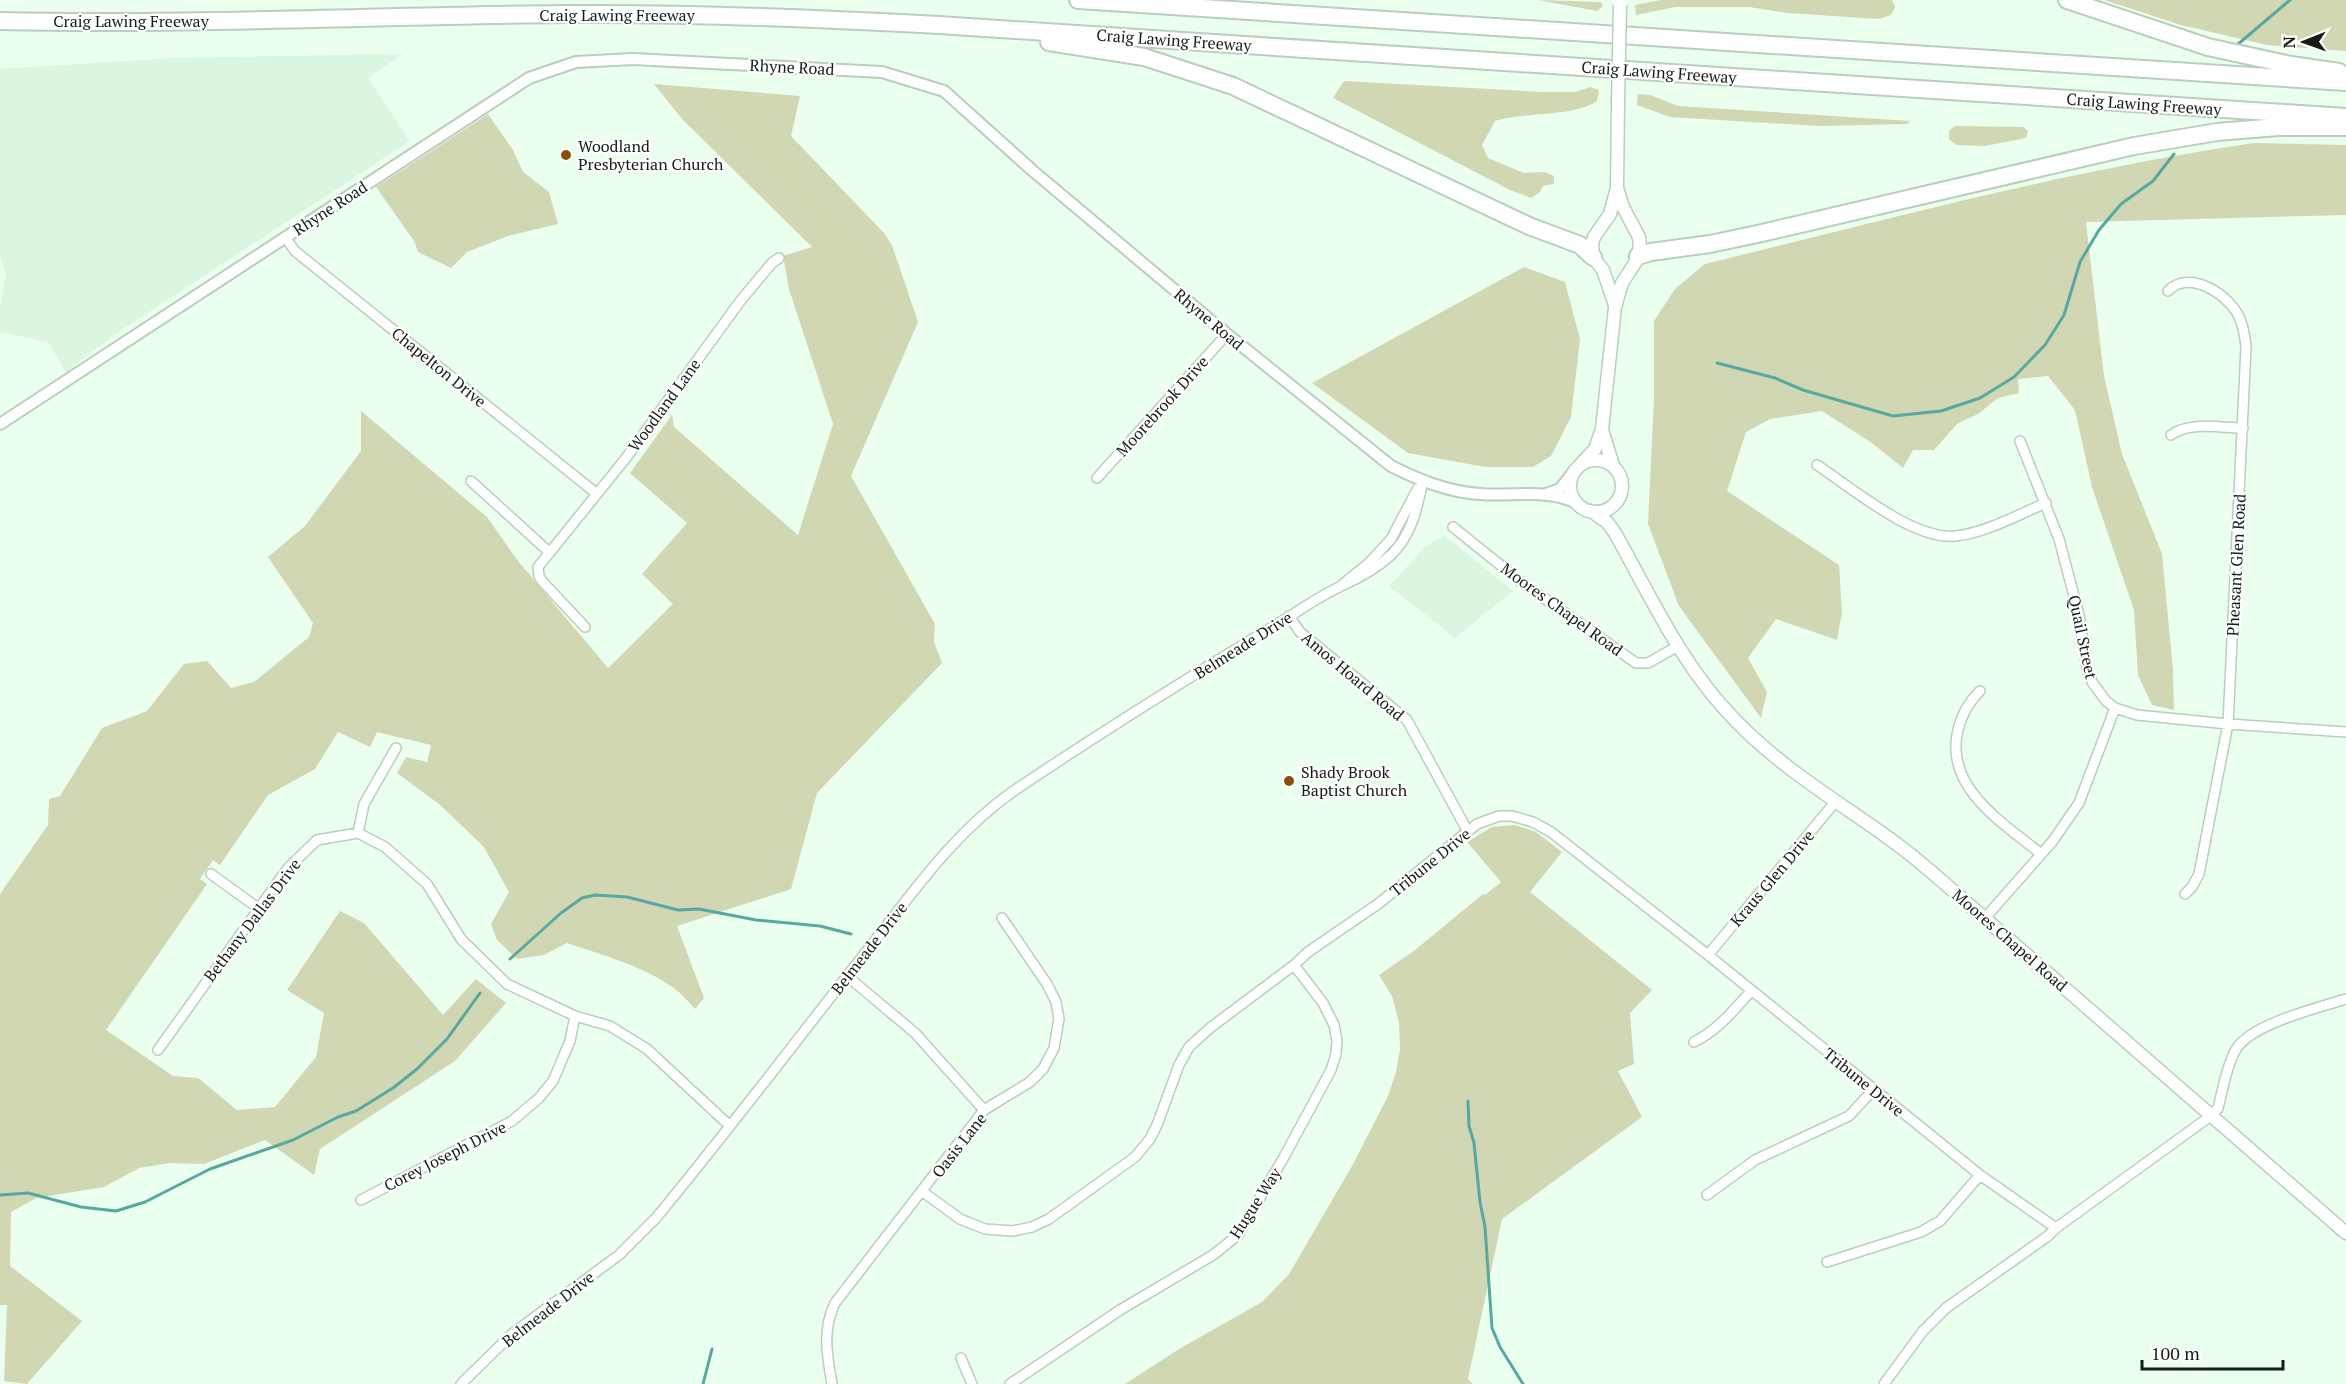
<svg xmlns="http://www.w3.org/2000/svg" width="2346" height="1384" font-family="'PT Serif',serif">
	<rect width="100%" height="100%" fill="#eaffee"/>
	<path fill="#daf6e0" d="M403 54 368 78 410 141 114 335 66 372 48 342 0 332V308L6 274 0 256V69L173 58Z
		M1444 535 1513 591 1455 638 1389 586 1426 546Z"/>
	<path fill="#d1d7b3" d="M1538 0 1601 2 1603 6 1597 11Z
		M1661 0H1892L1895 7 1891 15 1879 19 1788 13 1749 7H1675L1636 15 1635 5Z
		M2104 0H2346V51L2267 45 2181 25Z
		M1344 81 1542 92H1575L1591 87 1599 90 1597 101C1571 118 1526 111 1495 121L1482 145 1488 158 1524 173 1545 172 1554 176V184L1543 186 1540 192 1531 198 1510 190 1333 98Z
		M654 84 800 96 791 136 884 233 892 245 918 322 851 476 935 624 934 642 942 663 817 793 791 889 677 926 704 998 695 1009C688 1001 680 992 671 986 640 965 602 955 567 943L544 955 517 959 497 940 491 924 509 892 484 847 439 804 397 773 406 757 427 762 431 745 377 732 370 747 338 732 315 769 268 795 220 865 213 860 200 879 207 884 106 1030 173 1076 198 1078 237 1110 275 1107 316 1057 324 1013 287 990 340 911 364 923 443 1015 476 979 506 1003 455 1061 320 1149 314 1175 265 1140 204 1164 169 1163 139 1168 104 1187 36 1198 11 1212 10 1266 82 1321 27 1384 4 1381 7 1305H0V894L48 825 49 799 60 796 102 728 147 711 184 664 207 661 231 688 254 682 309 637 313 623 268 557 305 526 361 451V411L487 517 518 561 608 668 673 604 642 574 687 523 630 473 672 415 674 427 798 535 833 424 789 289 783 256 812 247 683 120Z
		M1638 94 1650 95 1678 106 1910 121 1907 124 1819 126 1670 117 1637 105Z
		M488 114 513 150 523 172 549 192 558 224 508 236 467 252 451 268 418 252 414 241 376 187Z
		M1955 126 2023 127 2028 131 2026 138 1985 146 1956 145 1949 139V131Z
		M2254 143 2346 145V215L2086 222 2104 376 2122 454 2162 554 2173 670 2174 710 2152 705 2138 675 2134 610 2092 487 2075 410 2048 376 2018 379 2019 393 1998 398 1978 414 1957 424 1934 450H1913L1903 468 1872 443 1822 411 1770 419 1746 432 1727 491 1839 565 1842 612 1837 640 1776 619 1748 658 1767 692 1761 718 1679 606 1648 524 1654 398V321L1675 289 1705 264C1888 219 2069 170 2254 143Z
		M1524 267 1565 282 1580 339 1571 417 1551 456 1533 467H1485L1408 453 1312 383Z
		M1515 825 1536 832 1562 852 1530 892 1652 990 1630 1013 1634 1064 1618 1071 1642 1117 1502 1219 1468 1379 1473 1384H1125L1179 1349 1262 1302 1289 1274 1352 1166 1388 1096 1396 1072 1400 1049 1399 1022 1392 996 1379 975 1415 950 1483 894 1485 895 1501 882 1467 842 1492 827Z"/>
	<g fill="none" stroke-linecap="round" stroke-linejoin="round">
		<path stroke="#58a8a1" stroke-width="3" d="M2237 45 2290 0
			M1717 363 1775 378 1803 390 1893 416 1941 411 1980 398 2014 377 2045 345 2064 315 2080 262 2099 230 2121 204 2153 181 2174 154
			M510 959 561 913 582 898 595 895 627 897 678 910 699 909 756 920 820 926 851 934
			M1468 1101 1469 1126 1474 1143 1480 1202 1485 1227 1492 1328 1500 1347 1523 1384
			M0 1195 28 1193 81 1207 116 1211 145 1202 210 1169 293 1140 338 1117 356 1111 393 1088 417 1069 447 1039 480 993
			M703 1384 712 1349"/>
		<defs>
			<path id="minor" d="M285 237 295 251 597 494
				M2168 291C2190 268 2231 296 2240 319 2244 328 2245 338 2246 347L2228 724 2199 874 2192 887 2185 894
				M2171 435C2190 421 2220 428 2243 428
				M2020 441 2059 539 2079 615 2087 669 2092 682 2106 701 2115 708 2137 715 2228 724 2346 732
				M1817 465C1852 488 1913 540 1955 536 1986 533 2017 515 2046 503
				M1097 478 1227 334
				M471 481 549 552
				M1453 527 1520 581 1636 663H1648L1678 646
				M1343 584 1369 563 1391 539 1418 488
				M1289 616 1300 632 1407 720 1467 830
				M585 627 542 581 539 576 538 567 626 458 741 300 772 263 779 258
				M1980 691C1967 704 1960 717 1957 735 1947 790 2005 824 2041 854
				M358 833 364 804 396 748
				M211 874 258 908
				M1985 918 2052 842 2079 803 2115 708
				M1708 955 1836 801
				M847 976 915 1033 984 1110
				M1694 1042C1718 1030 1733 1011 1751 991
				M158 1050 288 868 317 840 358 833 385 847 427 884 461 939 507 984 575 1016 610 1026 647 1049 730 1126
				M923 1192 960 1219 985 1229 1013 1231 1032 1227 1049 1219 1135 1157 1150 1139 1157 1125 1179 1065 1189 1047 1210 1028 1294 965 1308 952 1378 904 1477 824 1499 816H1512L1533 822 1551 832 1708 955 1980 1175 2056 1228
				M1707 1195 1755 1160 1849 1116 1873 1090
				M361 1200 512 1121 539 1098 553 1081 570 1041 575 1016
				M1827 1262 1921 1232 1940 1221 1980 1175
				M961 1358 972 1384
				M461 1384 513 1333 619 1255 656 1218C728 1131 796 1041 866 952 913 892 957 828 1021 786 1109 727 1199 671 1289 617 1305 606 1323 595 1341 586 1359 578 1376 569 1391 555 1412 535 1417 508 1423 481
				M832 1384C827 1355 822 1330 835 1303L984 1110 1030 1082 1043 1069 1054 1048 1059 1019 1056 1002 1047 984 1002 918
				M1010 1384 1120 1310 1213 1255 1238 1235 1284 1157 1331 1070 1336 1054 1337 1041 1334 1025 1323 1003 1294 965
				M1884 1384 1923 1331 1946 1308 2048 1236 2056 1228 2212 1115 2218 1108C2223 1089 2226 1068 2235 1051 2249 1024 2318 1008 2346 999"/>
			<path id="tertiary" d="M0 424 529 78 576 62 633 59 882 72 944 91 1033 171 1227 334 1391 466C1419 480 1448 492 1480 494 1512 497 1547 488 1577 503
				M1546 494 1560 489 1574 471"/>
			<path id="secondary" d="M1615 305 1603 270 1593 257 1592 245 1594 237 1610 214 1617 188 1618 103
				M1602 430 1613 465
				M1570 486a26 26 0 1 1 52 0a26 26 0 1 1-52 0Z
				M1580 465 1595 449 1602 429 1615 307 1622 283 1635 263 1640 247 1639 237 1623 207 1617 188
				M1591 511 1607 522 1615 533C1651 597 1683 668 1735 720 1778 765 1832 798 1883 834 1904 849 1924 865 1943 882L2346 1233"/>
			<path id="motorway" d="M1078 0 2346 82
				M2067 0 2208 47 2291 65 2339 72
				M0 21C189 25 377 16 566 14 690 13 814 18 939 25L2346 117
				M1049 42 1144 57 1233 86 1529 226 1580 245 1593 257
				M1638 256 1651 252 1710 244 1762 233 2134 146 2217 132 2278 127H2346"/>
		</defs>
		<use href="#minor" stroke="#bacebe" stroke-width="12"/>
		<use href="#tertiary" stroke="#bacebe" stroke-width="14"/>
		<use href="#secondary" stroke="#bacebe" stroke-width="15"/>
		<use href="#motorway" stroke="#bacebe" stroke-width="20"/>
		<use href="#minor" stroke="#fff" stroke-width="9"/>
		<use href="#tertiary" stroke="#fff" stroke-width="10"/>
		<use href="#secondary" stroke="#fff" stroke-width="12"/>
		<use href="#motorway" stroke="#fff" stroke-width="16"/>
		<defs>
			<path id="secondary-bridge" d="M1618 103 1620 5"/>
		</defs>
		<use href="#secondary-bridge" stroke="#bacebe" stroke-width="15" stroke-linecap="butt"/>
		<use href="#secondary-bridge" stroke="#fff" stroke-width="12"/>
	</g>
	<g fill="#894d0c" stroke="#fff" stroke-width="2">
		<circle cx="566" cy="155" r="6"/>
		<circle cx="1289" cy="781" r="6"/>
	</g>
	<g text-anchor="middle" stroke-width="4.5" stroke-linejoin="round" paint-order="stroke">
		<g font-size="16" fill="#141c16" stroke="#fff">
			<text x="617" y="21">Craig Lawing Freeway</text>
			<text x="131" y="27">Craig Lawing Freeway</text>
			<text transform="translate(1174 40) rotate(4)" y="6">Craig Lawing Freeway</text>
			<text transform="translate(792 67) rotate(3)" y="6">Rhyne Road</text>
			<text transform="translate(1659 72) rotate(4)" y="6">Craig Lawing Freeway</text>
			<text transform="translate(2144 104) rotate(4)" y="6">Craig Lawing Freeway</text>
			<text transform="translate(330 208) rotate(-33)" y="6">Rhyne Road</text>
			<text transform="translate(1209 319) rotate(40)" y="6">Rhyne Road</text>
			<text transform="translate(439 367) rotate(39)" y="6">Chapelton Drive</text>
			<text transform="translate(664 405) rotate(-54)" y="6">Woodland Lane</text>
			<text transform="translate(1162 406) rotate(-48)" y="6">Moorebrook Drive</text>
			<text transform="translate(2236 565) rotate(-87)" y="6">Pheasant Glen Road</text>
			<text transform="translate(1562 609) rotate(36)" y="6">Moores Chapel Road</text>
			<text transform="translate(2083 637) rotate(78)" y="6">Quail Street</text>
			<text transform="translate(1243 645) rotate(-32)" y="6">Belmeade Drive</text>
			<text transform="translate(1353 676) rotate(40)" y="6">Amos Hoard Road</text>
			<text transform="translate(1430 862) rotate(-39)" y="6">Tribune Drive</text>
			<text transform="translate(1772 878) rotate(-50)" y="6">Kraus Glen Drive</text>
			<text transform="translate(252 920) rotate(-53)" y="6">Bethany Dallas Drive</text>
			<text transform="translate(2010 940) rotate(41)" y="6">Moores Chapel Road</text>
			<text transform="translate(869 948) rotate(-52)" y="6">Belmeade Drive</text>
			<text transform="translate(1864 1082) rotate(39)" y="6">Tribune Drive</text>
			<text transform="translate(959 1145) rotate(-52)" y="6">Oasis Lane</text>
			<text transform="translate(445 1156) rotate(-27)" y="6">Corey Joseph Drive</text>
			<text transform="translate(1255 1203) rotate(-57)" y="6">Hugue Way</text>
			<text transform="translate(548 1309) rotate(-38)" y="6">Belmeade Drive</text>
		</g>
		<g font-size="16" fill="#141c16" stroke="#fff" text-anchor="start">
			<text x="578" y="152">Woodland<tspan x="578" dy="18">Presbyterian Church</tspan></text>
			<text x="1301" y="778">Shady Brook<tspan x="1301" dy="18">Baptist Church</tspan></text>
		</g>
	</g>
	<g transform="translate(2304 42) rotate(269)" stroke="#ffffff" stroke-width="4.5" paint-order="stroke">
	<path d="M0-4.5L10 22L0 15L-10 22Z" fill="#141c16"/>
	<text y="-9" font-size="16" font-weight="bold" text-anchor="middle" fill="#141c16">N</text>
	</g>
	<path d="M2142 1360v9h141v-9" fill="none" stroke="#141c16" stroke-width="3"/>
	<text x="2151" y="1360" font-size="18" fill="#141c16" stroke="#ffffff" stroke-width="4.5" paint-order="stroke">100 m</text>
</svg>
